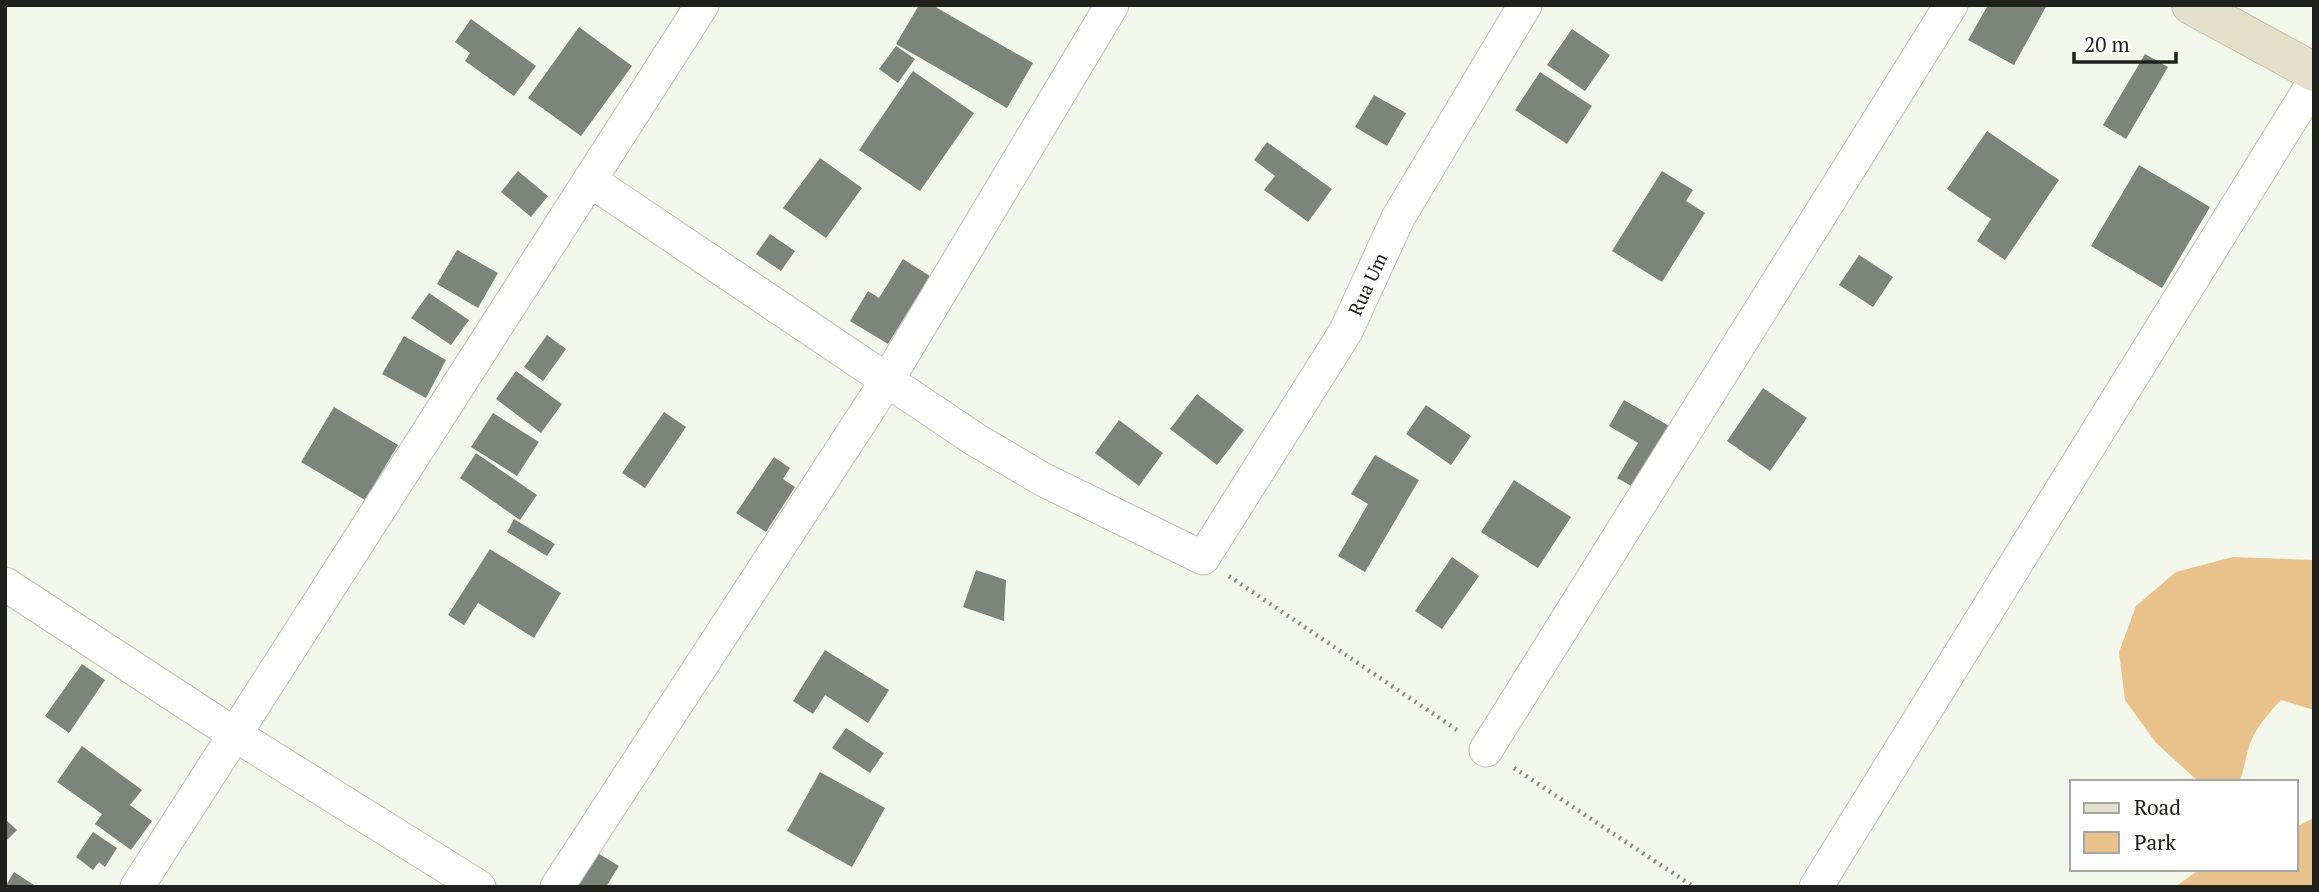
<svg xmlns="http://www.w3.org/2000/svg" width="2319" height="892" font-family="'PT Serif',serif">
	<rect width="100%" height="100%" fill="#f3f6eb"/>
	<path fill="#e8c28a" d="M2233 557 2314 560V710L2281 700C2267 715 2254 729 2248 750 2245 761 2244 771 2239 782H2199L2156 743 2125 700 2119 652 2136 606 2176 572Z
		M2314 818V887H2175L2200 869H2296V827Z"/>
	<path fill="#7d847c" d="M919 5H932L1033 63 1007 108 896 44Z
		M1988 5H2047L2014 65 1968 40Z
		M471 19 536 66 514 96 465 61 470 53 455 42Z
		M579 27 632 66 581 136 528 98Z
		M1572 29 1610 55 1585 91 1547 65Z
		M896 46 915 59 898 83 879 69Z
		M2145 54 2168 67 2126 139 2103 125Z
		M913 71 974 113 920 191 859 150Z
		M1540 72 1592 106 1567 144 1515 110Z
		M1374 95 1406 113 1387 146 1355 127Z
		M1987 131 2059 180 2005 260 1977 241 1991 219 1947 189Z
		M1267 142 1332 189 1308 222 1264 190 1275 176 1254 160Z
		M820 158 862 188 826 238 783 208Z
		M2139 165 2210 207 2162 288 2091 246Z
		M518 171 548 196 531 217 501 192Z
		M1662 171 1693 190 1686 201 1705 213 1662 282 1612 251Z
		M770 234 795 251 781 271 756 254Z
		M457 250 498 273 478 308 437 284Z
		M1859 255 1893 277 1873 307 1839 285Z
		M903 259 930 276 888 344 850 321 868 291 879 298Z
		M429 293 469 320 451 345 411 318Z
		M547 335 566 349 543 381 524 367Z
		M404 336 446 360 426 398 382 374Z
		M516 371 562 404 541 433 496 399Z
		M1763 388 1807 418 1770 471 1727 441Z
		M1197 394 1244 430 1217 465 1170 429Z
		M1624 400 1671 427 1635 488 1617 478 1638 443 1609 426Z
		M1426 405 1471 436 1451 465 1406 434Z
		M334 407 398 445 365 500 301 462Z
		M664 412 686 427 645 488 622 473Z
		M493 413 539 442 517 476 471 447Z
		M1119 420 1163 453 1139 486 1095 453Z
		M476 453 537 495 520 520 460 478Z
		M1375 455 1419 480 1365 572 1338 556 1368 504 1351 494Z
		M774 457 790 468 783 479 795 487 766 532 736 513Z
		M1514 480 1571 517 1538 568 1481 532Z
		M514 519 555 544 547 556 507 532Z
		M490 549 561 593 534 638 478 603 464 625 448 615Z
		M1452 557 1479 576 1442 629 1415 611Z
		M976 570 1006 580 1004 621 963 607Z
		M825 650 889 690 868 723 825 695 813 714 793 701Z
		M82 664 105 680 69 733 45 716Z
		M846 728 884 753 870 773 832 748Z
		M82 746 142 790 130 805 152 821 131 850 95 824 102 814 57 782Z
		M820 772 885 808 852 867 787 831Z
		M5 819 17 830 5 842Z
		M93 832 117 848 105 867 99 862 93 870 76 857Z
		M596 852 619 866 606 887H574Z
		M14 872 37 887H5Z"/>
	<g fill="none" stroke-linecap="round" stroke-linejoin="round">
		<defs>
			<g id="street">
				<path id="s1" d="M591 181 976 440 1044 480 1203 558 1346 331 1398 218 1525 5"/>
				<path d="M5 584 234 734 479 887"/>
				<path d="M1486 750 1951 5"/>
				<path d="M137 887 702 5"/>
				<path d="M557 887 888 379 1112 5"/>
				<path d="M1816 887 2314 82"/>
			</g>
			<path id="secondary" d="M2191 5 2314 72"/>
		</defs>
		<use href="#street" stroke="#bec1b7" stroke-width="35"/>
		<use href="#secondary" stroke="#bec1b7" stroke-width="40"/>
		<path stroke="#898b84" stroke-width="4.5" stroke-dasharray="2 5" stroke-linecap="butt" d="M1229 576 1460 732
			M1514 768 1694 887"/>
		<use href="#street" stroke="#fff" stroke-width="33"/>
		<use href="#secondary" stroke="#e3dfc8" stroke-width="38"/>
	</g>
	<g text-anchor="middle" stroke-width="6" stroke-linejoin="round" paint-order="stroke">
		<g font-size="19" fill="#20211d" stroke="#fff">
			<text dy="7" stroke="none"><textPath href="#s1" startOffset="1040">Rua Um</textPath></text>
		</g>
	</g>
	<rect width="2319" height="892" fill="none" stroke="#20211d" stroke-width="14"/>
	<rect x="2070" y="780" width="228" height="91" fill="#ffffff" stroke="#a6a6a5" stroke-width="2"/>
	<rect x="2084" y="803" width="35" height="10" fill="#e3dfc8" stroke="#a6a6a5" stroke-width="2"/>
	<text x="2134" y="815" font-size="21" fill="#20211d">Road</text>
	<rect x="2084" y="832" width="35" height="21" fill="#e8c28a" stroke="#a6a6a5" stroke-width="2"/>
	<text x="2134" y="850" font-size="21" fill="#20211d">Park</text>
	<path d="M2074 52v10h102v-10" fill="none" stroke="#20211d" stroke-width="3.5"/>
	<text x="2084" y="52" font-size="21" fill="#20211d" stroke="#ffffff" stroke-width="5" paint-order="stroke">20 m</text>
</svg>
